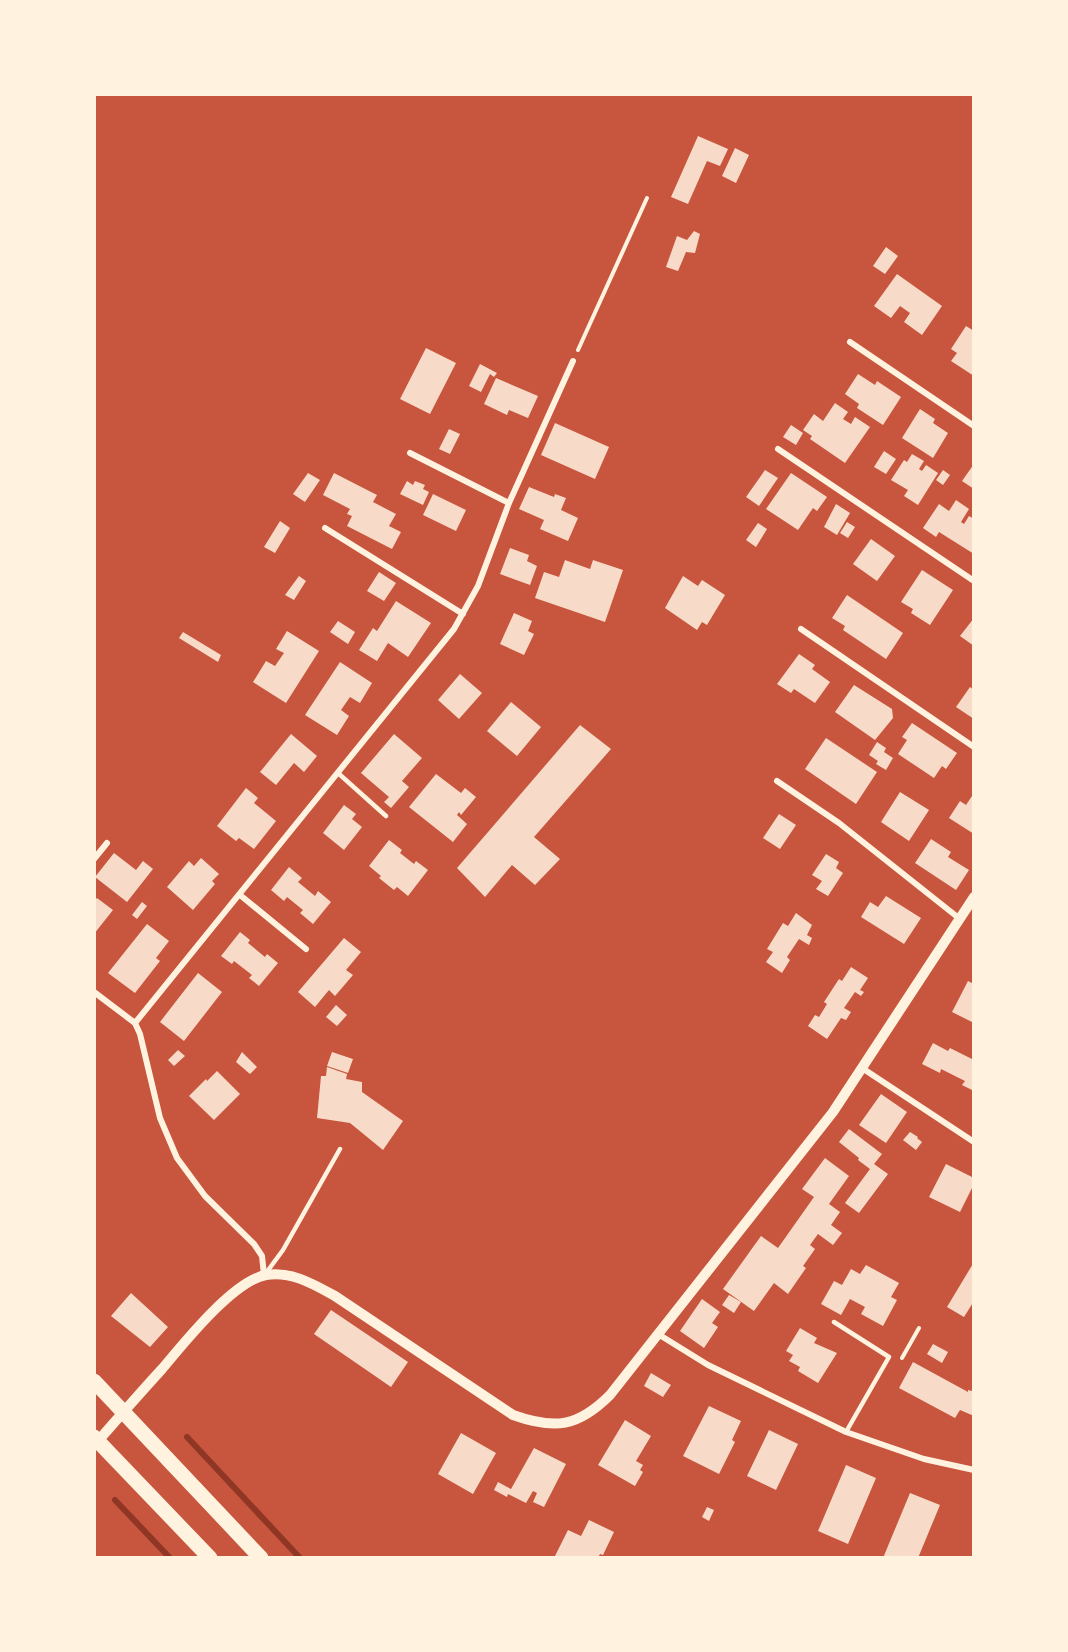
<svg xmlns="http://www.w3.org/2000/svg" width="1068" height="1652" font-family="'PT Sans',sans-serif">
	<rect width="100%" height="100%" fill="#c8553d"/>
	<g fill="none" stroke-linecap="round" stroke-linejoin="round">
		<path stroke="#8f3625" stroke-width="6" d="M187 1437 300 1558
			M115 1500 170 1558"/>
	</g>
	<path fill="#f7dbc8" d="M698 136 728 149 720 166 707 161 688 204 671 197Z
		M735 148 749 155 736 183 722 176Z
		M694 231 700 234 695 253 686 252 678 271 666 267 677 236 687 240Z
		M886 247 898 256 885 274 873 266Z
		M897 274 942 306 922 335 904 322 910 313 900 306 891 318 874 306Z
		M966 326 974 331V376L951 361 957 353 951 349Z
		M426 348 456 363 430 414 400 399Z
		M480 364 497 373 494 377 490 374 481 392 469 386Z
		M858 374 875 385 877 381 901 397 883 425 857 408 859 404 845 394Z
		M496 378 538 396 528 418 509 410 507 415 484 404Z
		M835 403 848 412 843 419 851 424 855 417 870 427 845 463 810 439 812 436 803 430 814 414 823 421Z
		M920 409 935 419 933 423 948 433 933 458 902 438Z
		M555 423 609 447 595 479 541 455Z
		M791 425 803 433 796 445 783 437Z
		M449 429 460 434 450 454 439 449Z
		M884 451 896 459 886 474 874 467Z
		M912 454 924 461 919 469 922 471 926 465 938 473 918 505 904 496 908 490 891 480 904 460 907 462Z
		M974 464V489L962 481Z
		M765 470 778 478 759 506 746 497Z
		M943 470 950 475 943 485 936 480Z
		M308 473 320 480 305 502 293 494Z
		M334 473 377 495 373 502 396 514 389 526 401 532 392 549 347 526 352 516 347 514 350 509 323 495Z
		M791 473 827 497 817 511 813 508 798 530 766 509Z
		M407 481 413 485 415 481 425 485 423 489 429 492 423 505 400 494Z
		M529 487 554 497 555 494 566 498 561 510 578 518 568 541 540 529 544 520 519 509Z
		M433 494 466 510 456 531 423 515Z
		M956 500 969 509 961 522 964 524 969 516 974 519V554L939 532 936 537 923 528 939 504 949 511Z
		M836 504 850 513 837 535 824 527Z
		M280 521 290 528 275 553 264 547Z
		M847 522 855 527 848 538 840 533Z
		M758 523 767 529 756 547 746 540Z
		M871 539 895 556 877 581 853 564Z
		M510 548 529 555 527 561 537 566 530 585 500 574Z
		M565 560 590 569 593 560 623 570 605 622 535 598 544 572 559 577Z
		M922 570 953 590 930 625 911 613 913 609 901 602Z
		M379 572 396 583 384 601 367 591Z
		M299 576 306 581 294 600 285 595Z
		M683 576 698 586 702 580 725 595 707 625 702 622 697 630 665 608Z
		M847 595 903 633 886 659 843 630 845 626 832 618Z
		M396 601 431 623 408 657 388 643 377 661 359 650 373 628 377 631Z
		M514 613 532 621 528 631 534 634 524 655 500 644Z
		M974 618V646L960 636Z
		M338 621 355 632 348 644 330 632Z
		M287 631 319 651 286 703 253 682 266 661 275 666 284 653 276 649Z
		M183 632 221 655 218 662 179 638Z
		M799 654 815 665 812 669 830 682 815 703 794 689 791 693 777 684Z
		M340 662 372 683 360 703 350 697 341 710 349 716 337 735 305 715Z
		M460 674 482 693 459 719 438 700Z
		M854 685 892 709 893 718 875 740 835 712Z
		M970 687 974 690V719L956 707Z
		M511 702 541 727 517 756 487 731Z
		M912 723 957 753 946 769 942 766 934 778 898 754 907 740 902 737Z
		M580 725 611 749 534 837 560 859 535 885 512 865 485 897 457 868Z
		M291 734 317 756 304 772 294 763 276 785 260 772Z
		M394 734 422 758 402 781 409 787 391 808 384 802 389 797 361 773Z
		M826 738 877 772 856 804 805 769Z
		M877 742 886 748 884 752 893 758 886 770 876 764 878 761 869 755Z
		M436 774 461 793 465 788 476 797 461 815 459 812 457 815 467 824 453 842 409 807Z
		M246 788 258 798 254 803 276 821 254 849 239 838 236 841 217 826Z
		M900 792 929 810 909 841 881 822Z
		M974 793V834L949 818 960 801 966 805Z
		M344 805 356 814 352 819 362 827 344 850 323 833Z
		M779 814 796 825 780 849 763 838Z
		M931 839 951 852 948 857 969 870 956 890 915 863Z
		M389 840 402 850 400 853 414 864 416 861 428 870 408 896 397 887 394 890 379 878 381 876 369 866Z
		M114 853 136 870 143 861 153 869 127 902 95 877Z
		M826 854 839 862 836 868 843 873 828 896 816 889 822 881 812 875Z
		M201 858 219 874 212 881 215 884 193 910 167 887 189 861 194 866Z
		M289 867 302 878 298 882 315 896 318 891 331 902 313 924 300 913 303 910 287 897 284 901 271 890Z
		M886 896 921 918 904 944 861 917 870 902 878 907Z
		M97 898 113 910 94 934V901Z
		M142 902 147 906 137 919 132 915Z
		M796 913 812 925 807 935 812 938 809 945 799 939 787 957 790 960 782 973 766 962 773 952 767 949 783 923 788 926Z
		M147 924 169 941 156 958 160 961 135 993 108 973Z
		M240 932 250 940 248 943 265 957 267 954 278 963 259 986 249 978 252 975 234 961 232 964 221 956Z
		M344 938 361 952 346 970 353 975 335 996 329 990 315 1007 298 992Z
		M851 967 868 978 860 990 864 992 861 996 855 992 844 1008 851 1012 846 1020 841 1018 827 1039 808 1026 815 1015 819 1017 827 1004 824 1002 839 979 842 981Z
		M198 973 222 992 184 1041 160 1022Z
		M968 981 974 984V1023L952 1012Z
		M336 1005 347 1015 337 1026 326 1017Z
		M933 1043 948 1051 950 1048 974 1060V1091L962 1085 965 1081 941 1069 940 1073 922 1064Z
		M178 1050 185 1056 174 1066 168 1060Z
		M242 1052 257 1067 250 1074 236 1062Z
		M332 1052 353 1059 348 1073 327 1066Z
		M327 1067 347 1074 346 1079 362 1082V1092L403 1121 383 1150 350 1123 317 1118 321 1076H326Z
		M217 1071 240 1094 214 1120 189 1096 206 1079 207 1081Z
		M881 1094 907 1112 886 1143 859 1125Z
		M849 1129 882 1154 874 1164 888 1174 859 1213 845 1203 870 1169 858 1160 859 1158 839 1142Z
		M910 1132 918 1137 917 1138 922 1142 916 1150 903 1140Z
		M825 1158 849 1176 829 1204 840 1212 831 1225 842 1233 833 1245 818 1234 810 1245 815 1249 803 1266 806 1268 788 1294 774 1283 754 1311 723 1289 761 1236 778 1248 814 1197 802 1189Z
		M946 1164 974 1178V1184L960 1212 929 1197Z
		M974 1262V1301L964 1317 947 1307Z
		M866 1265 899 1283 891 1297 897 1300 883 1326 861 1314 865 1307 850 1299 841 1315 821 1304 834 1281 842 1285 851 1269 860 1274Z
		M131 1293 168 1327 150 1347 111 1316Z
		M729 1295 741 1302 734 1313 722 1305Z
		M702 1299 720 1312 712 1323 718 1327 704 1348 680 1331Z
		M331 1310 408 1362 391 1387 314 1334Z
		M800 1328 817 1338 814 1343 837 1353 818 1383 798 1371 800 1367 789 1361 793 1355 786 1351Z
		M933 1344 948 1352 942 1363 927 1354Z
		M913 1362 968 1392V1390L972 1391 974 1387V1416L960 1410 955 1418 899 1388Z
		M651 1373 671 1385 663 1397 644 1386Z
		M709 1406 741 1421 732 1440 735 1442 719 1474 683 1456Z
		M625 1420 651 1436 636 1461 643 1465 640 1470 643 1472 635 1486 598 1465Z
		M769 1430 798 1444 776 1490 747 1476Z
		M461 1433 496 1453 473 1494 438 1474Z
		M534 1448 566 1464 544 1507 533 1502 537 1493 533 1491 526 1503 508 1494 507 1497 494 1490 498 1482 511 1489Z
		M846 1465 876 1478 848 1544 818 1531Z
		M910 1493 940 1505 918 1558H883Z
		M707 1507 714 1510 709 1521 702 1517Z
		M589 1520 614 1532 603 1555 600 1554 598 1558H554L568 1530 581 1536Z"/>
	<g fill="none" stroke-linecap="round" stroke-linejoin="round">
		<path stroke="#fff3e0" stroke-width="4" d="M578 350 647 198
			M902 1358 919 1328"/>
		<path stroke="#fff3e0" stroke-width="4.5" d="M338 773 386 816
			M266 1273 283 1250 340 1149
			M834 1322 889 1357 846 1432"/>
		<path stroke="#fff3e0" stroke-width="6" d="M850 342 974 426
			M778 449 974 581
			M410 453 509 503
			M325 528 463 614
			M801 629 974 747
			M777 781 839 823 960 919
			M94 859 107 843
			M240 895 306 949
			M94 992 135 1023 140 1034 160 1118 177 1158 205 1196 254 1244 262 1256 264 1275
			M135 1023 454 629 478 586 509 503 573 361
			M862 1068 974 1142
			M658 1334 708 1365 846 1432 924 1459 974 1470"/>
		<path stroke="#fff3e0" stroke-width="10" d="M98 1441C119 1417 140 1393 162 1369 184 1343 233 1281 266 1275 292 1271 313 1284 335 1296L513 1415C555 1430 578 1427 610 1395L833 1112 974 897"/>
		<path stroke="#fff3e0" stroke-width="15" d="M94 1381 261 1558
			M94 1437 210 1558"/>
	</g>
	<rect width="1068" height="1652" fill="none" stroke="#fff3e0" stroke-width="192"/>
</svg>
